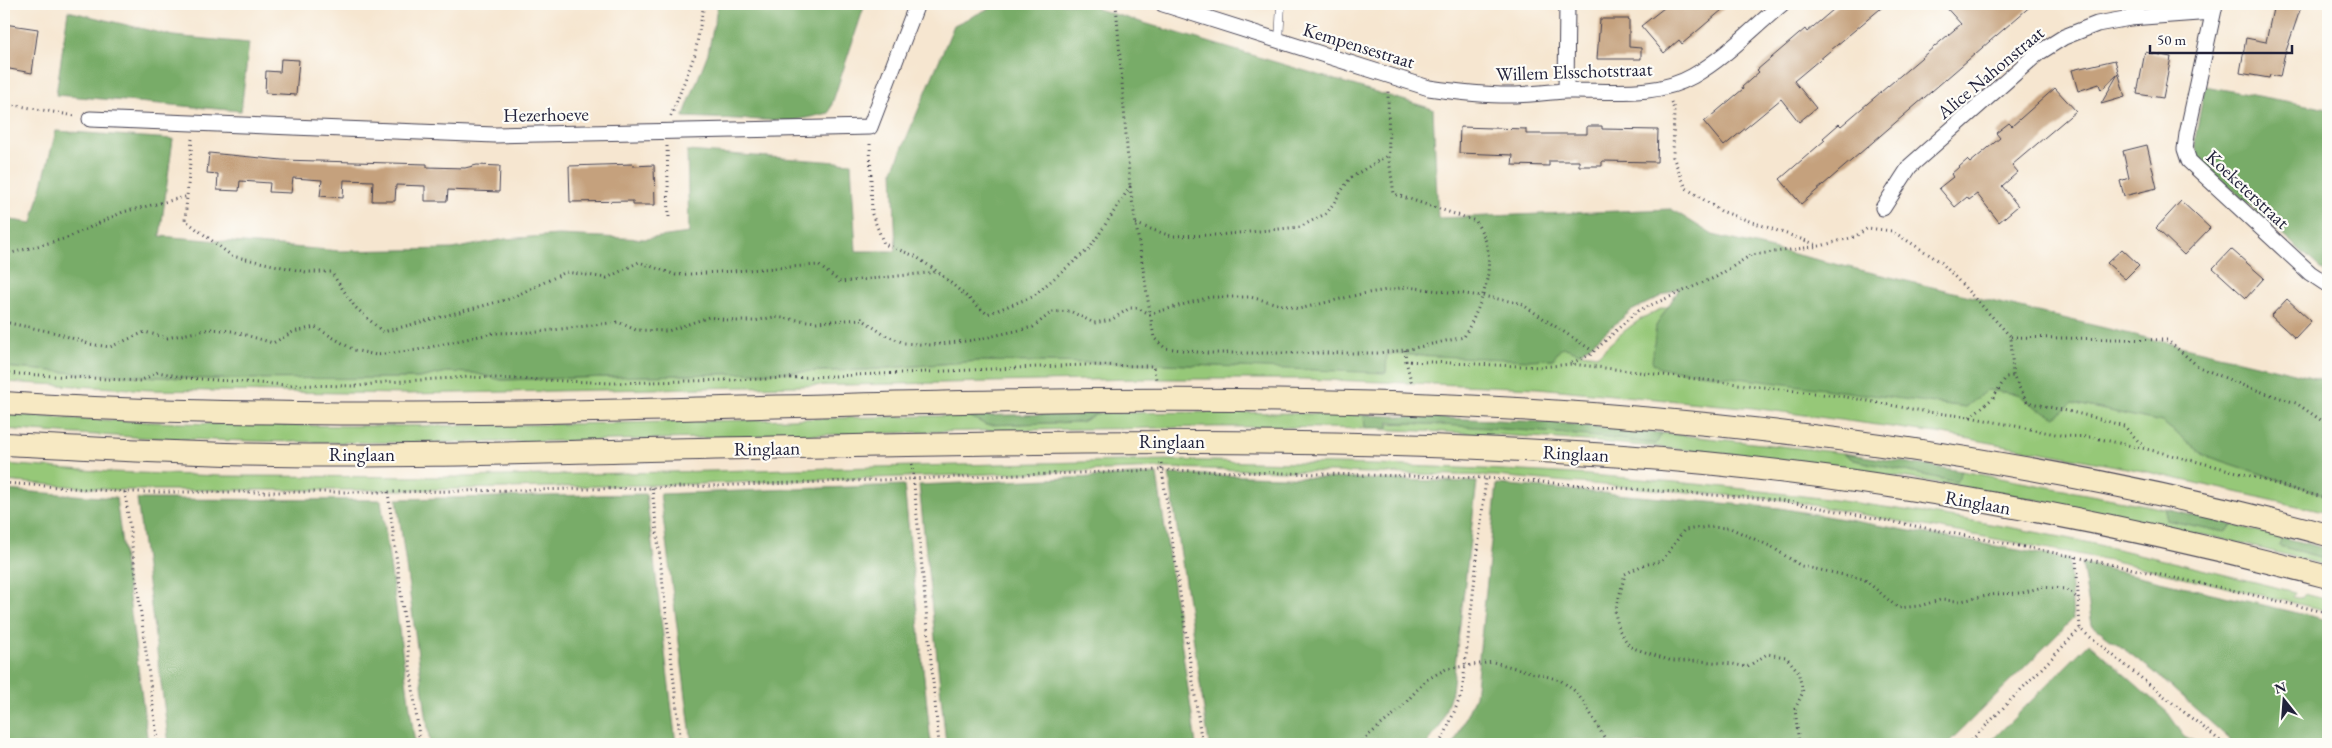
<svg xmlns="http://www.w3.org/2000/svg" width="2332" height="748" font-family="'EB Garamond',serif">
	<rect width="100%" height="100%" fill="#fdfcf7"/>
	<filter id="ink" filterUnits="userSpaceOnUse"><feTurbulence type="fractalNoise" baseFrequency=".02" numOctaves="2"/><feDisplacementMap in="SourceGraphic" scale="10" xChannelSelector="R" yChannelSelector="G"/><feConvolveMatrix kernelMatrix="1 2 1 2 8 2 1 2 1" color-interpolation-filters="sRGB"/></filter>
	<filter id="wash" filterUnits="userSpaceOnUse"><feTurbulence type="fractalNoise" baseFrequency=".0096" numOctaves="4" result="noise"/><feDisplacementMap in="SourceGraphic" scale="20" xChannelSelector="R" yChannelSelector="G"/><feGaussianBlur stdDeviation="1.12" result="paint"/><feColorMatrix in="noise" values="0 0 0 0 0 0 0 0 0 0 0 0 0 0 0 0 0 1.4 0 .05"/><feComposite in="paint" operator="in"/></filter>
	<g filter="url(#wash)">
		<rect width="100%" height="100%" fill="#f6e6d0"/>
		<path fill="#96c878" stroke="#5c755a" d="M1669 306 1656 326 1916 400 1966 407 1987 390 2018 394 2037 408 2072 403 2162 422 2204 455 2328 496V513L2148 472 1943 434 1753 408 1538 388 1304 379H1137L408 394 151 390 4 382V367L88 374 209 379 419 378 447 372 474 373 501 380 864 370 979 361 1164 364 1386 372 1387 354 1553 359 1562 346 1580 353 1598 355C1621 333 1639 316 1669 306Z
			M1230 412 1364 415 1365 427C1398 420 1431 425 1464 426 1528 430 1592 435 1656 444L1662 433 1843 453 1854 460 1956 482 1962 471 2166 509V520L2225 532 2233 525 2282 537 2279 546 2328 559V566C1981 473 1619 430 1260 427 1201 426 1142 429 1084 429 724 434 363 457 4 429V414C311 436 619 422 927 416H969L986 425 1081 422 1099 413Z
			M1165 460C1335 464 1505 466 1675 482 1804 494 1933 512 2061 537 2139 553 2217 573 2295 592L2293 596 2302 598 2305 594 2328 600V611L2115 561 1784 500 1495 476 1164 468 699 484 410 490H117L4 481V464L110 472 221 476 463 477Z"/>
		<path fill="#78ac68" stroke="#4d6752" d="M718 4H865L829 113 792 121 683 117 708 53Z
			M992 4H1096L1097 9 1433 109 1438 218 1671 209 1713 235 2328 381V496L2204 455 2162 422 2072 403 2056 417 2037 408 2018 394 1987 390 1966 407 1659 368 1652 362 1656 326 1680 287 1631 311 1580 353 1562 347 1553 359 1529 360 1387 354 1386 373 1164 364 979 361 864 370 501 380 474 373 447 372 419 378 209 379 88 374 4 367V219L32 223 56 131 173 139 160 236 340 251 453 249 505 239 558 235 645 239 689 233 687 151 851 163 856 251H896L893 170 954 25 990 8Z
			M68 11 173 36 249 43 241 111 56 95Z
			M2205 86 2328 109V275L2197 158 2195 139Z
			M1099 413 1081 422 986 425 969 416Z
			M1364 415 1548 422 1662 433 1656 444C1567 432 1478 427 1389 422L1388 428 1365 427Z
			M1843 453 1962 471 1956 482 1854 460Z
			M1157 474 1196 744H946L919 485Z
			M1169 474 1477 482 1452 691 1440 726 1427 744H1209Z
			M1497 484 1780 508 2069 559 2073 619 1947 744H1454L1475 696Z
			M904 485 931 744H692L660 494Z
			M4 490 116 498 148 744H4Z
			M646 494 676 744H430L397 499Z
			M137 499 381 500 415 744H169Z
			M2166 509 2233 525 2225 532 2166 520Z
			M2282 537 2328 549V559L2279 546Z
			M2082 563 2328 620V744H2235L2153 671 2092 625Z
			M2089 643 2168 713 2184 736 2201 744H1988Z"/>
		<g id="blocks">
			<path fill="#c5a17d" d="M1669 4H1729L1682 44 1679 40 1664 53 1641 26Z
				M1840 4H1886L1794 81 1816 108 1799 122 1781 99 1724 146 1704 122 1743 89 1742 87 1759 72 1757 70 1805 29 1807 32Z
				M1943 4H1973L1978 9 1985 4H2033L1801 204 1780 179 1825 140 1823 138 1839 124 1841 126 1961 24Z
				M2274 4H2302L2284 57 2280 77 2270 75 2269 78 2240 73 2246 38 2266 42Z
				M1600 19H1629V47L1641 48V59H1597Z
				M4 24 38 29 32 73 4 68Z
				M2145 52 2171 57 2163 98 2137 94Z
				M281 59 299 60 296 95 265 93 266 71 280 72Z
				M2115 60 2125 97 2101 104 2118 74 2101 90 2099 84 2078 91 2072 70Z
				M2055 88 2076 111 2012 165 2018 172 2002 186 2018 206 1999 222 1977 194 1969 200 1967 197 1955 207 1939 188 1953 177 1951 174 1967 160 1970 163 2000 138 1996 133 2009 123 2012 126Z
				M1587 126H1602V129L1658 130 1657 162 1602 161V166H1579V161H1549V166L1512 165 1513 155 1459 153 1460 127 1526 129V134H1587Z
				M2147 145 2157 188 2124 196 2120 181 2129 178 2123 151Z
				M209 153 282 160 427 164V167L465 168 477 165 500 166 499 192 448 190 447 201H425V186L396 185 395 201H372L373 181 344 180 343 198 320 196 322 180 293 178 291 193 269 192 270 183 240 181 239 191 217 190 218 174 207 173Z
				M633 164V166L654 165 655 205H633V201L570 202 569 166Z
				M2181 201 2210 228 2184 255 2156 228Z
				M2122 249 2139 265 2125 279 2107 263Z
				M2231 249 2264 278 2246 298 2213 268Z
				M2287 299 2311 321 2295 338 2271 316Z"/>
		</g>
	</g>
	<g filter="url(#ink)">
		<use href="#blocks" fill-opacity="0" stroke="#423f51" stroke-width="1"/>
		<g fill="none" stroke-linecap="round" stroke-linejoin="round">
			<defs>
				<path id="lane" d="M1279 41 1281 4"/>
				<path id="street" d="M1163 4 1429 88C1457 92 1487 96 1516 95 1533 94 1549 92 1566 91 1608 90 1655 98 1693 76 1726 57 1753 28 1782 4
					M2215 5 2187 134 2185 149 2189 161 2310 273 2328 285
					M1566 91 1567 4
					M90 119 495 135 870 127 917 4
					M1883 208 1910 166 2037 54 2064 37 2097 24 2130 18 2212 12"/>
				<path id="secondary" d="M4 403C101 410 199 412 297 413 610 417 923 397 1236 400 1603 402 1973 440 2328 535
					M4 444C94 448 184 454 274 455 399 457 524 453 649 450 974 444 1299 433 1623 456 1858 473 2101 518 2328 577"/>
			</defs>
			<use href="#lane" stroke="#423f51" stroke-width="9"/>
			<use href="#street" stroke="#423f51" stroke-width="17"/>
			<use href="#secondary" stroke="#423f51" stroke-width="24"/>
			<path stroke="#423f51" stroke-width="3" stroke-dasharray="1 4" stroke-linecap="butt" d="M1116 4 1130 187
				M1671 102 1674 109 1673 157 1686 188 1721 211 1818 245
				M4 103 75 116
				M671 116 695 54 704 4
				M192 139 185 220 232 256 306 272H331L355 307 383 332 509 299 566 272 607 278 639 262 676 275 818 265 840 282 937 272
				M870 144 872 214 884 244 915 256 938 272 987 314 1032 297 1090 248 1130 187 1154 338 1165 348 1206 353H1377L1405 350 1464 337C1479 309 1495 275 1486 242 1484 235 1479 228 1476 221L1394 194 1389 160 1388 91
				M667 146 669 218
				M1136 224 1171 236 1218 235 1300 227 1327 213 1350 178 1388 155
				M4 255 67 238 123 212 189 196
				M4 322 57 333 89 344 110 347 145 332 167 338 211 329 232 331 273 343 293 332 315 327 354 350 376 355 417 350 493 333 537 332 618 322 636 330 668 331 709 317 734 321H754L774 317 816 322 862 319 883 334 904 343 932 345 975 340 1033 327 1052 312 1070 311 1094 323 1111 320 1130 308H1137L1150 314 1210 297H1250L1299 309 1361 294 1407 287 1482 296 1520 303 1593 351
				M2011 337 2167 340 2199 367 2247 387 2296 403 2328 425
				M1405 350 1406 361 1541 367 1572 364 1846 397 1928 412 1970 417 2065 436 2091 437 2155 451 2241 473 2309 494 2328 498
				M1406 361 1412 385
				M1572 363 1590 355 1637 311 1716 277 1751 255 1820 246 1854 237 1868 228 1892 231 1941 262 2011 337 2013 376 2027 402 2089 416 2124 426 2144 447
				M4 373 140 381 158 372 186 378 287 385 359 386 387 382 471 377 613 383 765 379 1084 365 1153 366 1156 379
				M1970 417 1993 398 2006 377 2013 376
				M1161 463 1202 744
				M912 464 939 744
				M4 483 125 492H388L652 488 1162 470 1486 478 1780 500 2076 557 2232 590 2328 613
				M652 488 681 744
				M125 492 158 744
				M388 492 420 744
				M2076 557 2080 629 2224 744
				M1358 744 1398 711 1426 680 1446 669 1493 662 1560 680 1575 691 1585 704 1608 744
				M1439 744 1445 734 1462 693 1486 478
				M1799 744 1795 709 1803 692 1798 671 1786 657 1767 654 1747 667 1733 664 1700 661H1672L1630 647 1619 630 1615 613 1625 574 1643 565 1662 561 1684 530 1708 527 1730 528 1772 547 1801 566 1864 579 1898 608 1919 606 1940 600 1961 601 1997 594 2022 593 2042 587 2065 589 2079 599
				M1968 744 2080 629"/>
			<use href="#lane" stroke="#fff" stroke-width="8"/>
			<use href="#street" stroke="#fff" stroke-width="15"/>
			<use href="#secondary" stroke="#f7e9c3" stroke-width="22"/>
		</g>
	</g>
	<g text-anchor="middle" stroke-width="4.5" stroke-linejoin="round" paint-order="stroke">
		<g font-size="19" fill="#22223b" stroke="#fdfcf7">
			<text transform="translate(1359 45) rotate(17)" y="7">Kempensestraat</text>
			<text transform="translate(1574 71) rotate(-2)" y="7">Willem Elsschotstraat</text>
			<text transform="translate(1990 72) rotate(-40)" y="7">Alice Nahonstraat</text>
			<text transform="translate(546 114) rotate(-1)" y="7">Hezerhoeve</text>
			<text transform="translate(2248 189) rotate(43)" y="7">Koeketerstraat</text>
			<text x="1172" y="448">Ringlaan</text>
			<text transform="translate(767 448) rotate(-1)" y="7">Ringlaan</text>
			<text transform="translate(1576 453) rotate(3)" y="7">Ringlaan</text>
			<text x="362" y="461">Ringlaan</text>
			<text transform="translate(1978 502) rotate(10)" y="7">Ringlaan</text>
		</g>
	</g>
	<rect width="2332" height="748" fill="none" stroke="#fdfcf7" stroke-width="20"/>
	<g transform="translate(2284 700) rotate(343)" stroke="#fdfcf7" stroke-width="4" paint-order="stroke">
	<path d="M0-4L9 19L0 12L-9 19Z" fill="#22223b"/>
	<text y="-8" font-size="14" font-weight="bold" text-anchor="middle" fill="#22223b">N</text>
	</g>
	<path d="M2150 45v8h142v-8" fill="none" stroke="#22223b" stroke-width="2.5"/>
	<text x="2157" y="45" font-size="15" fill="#22223b" stroke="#fdfcf7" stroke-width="4" paint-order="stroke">50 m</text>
</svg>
